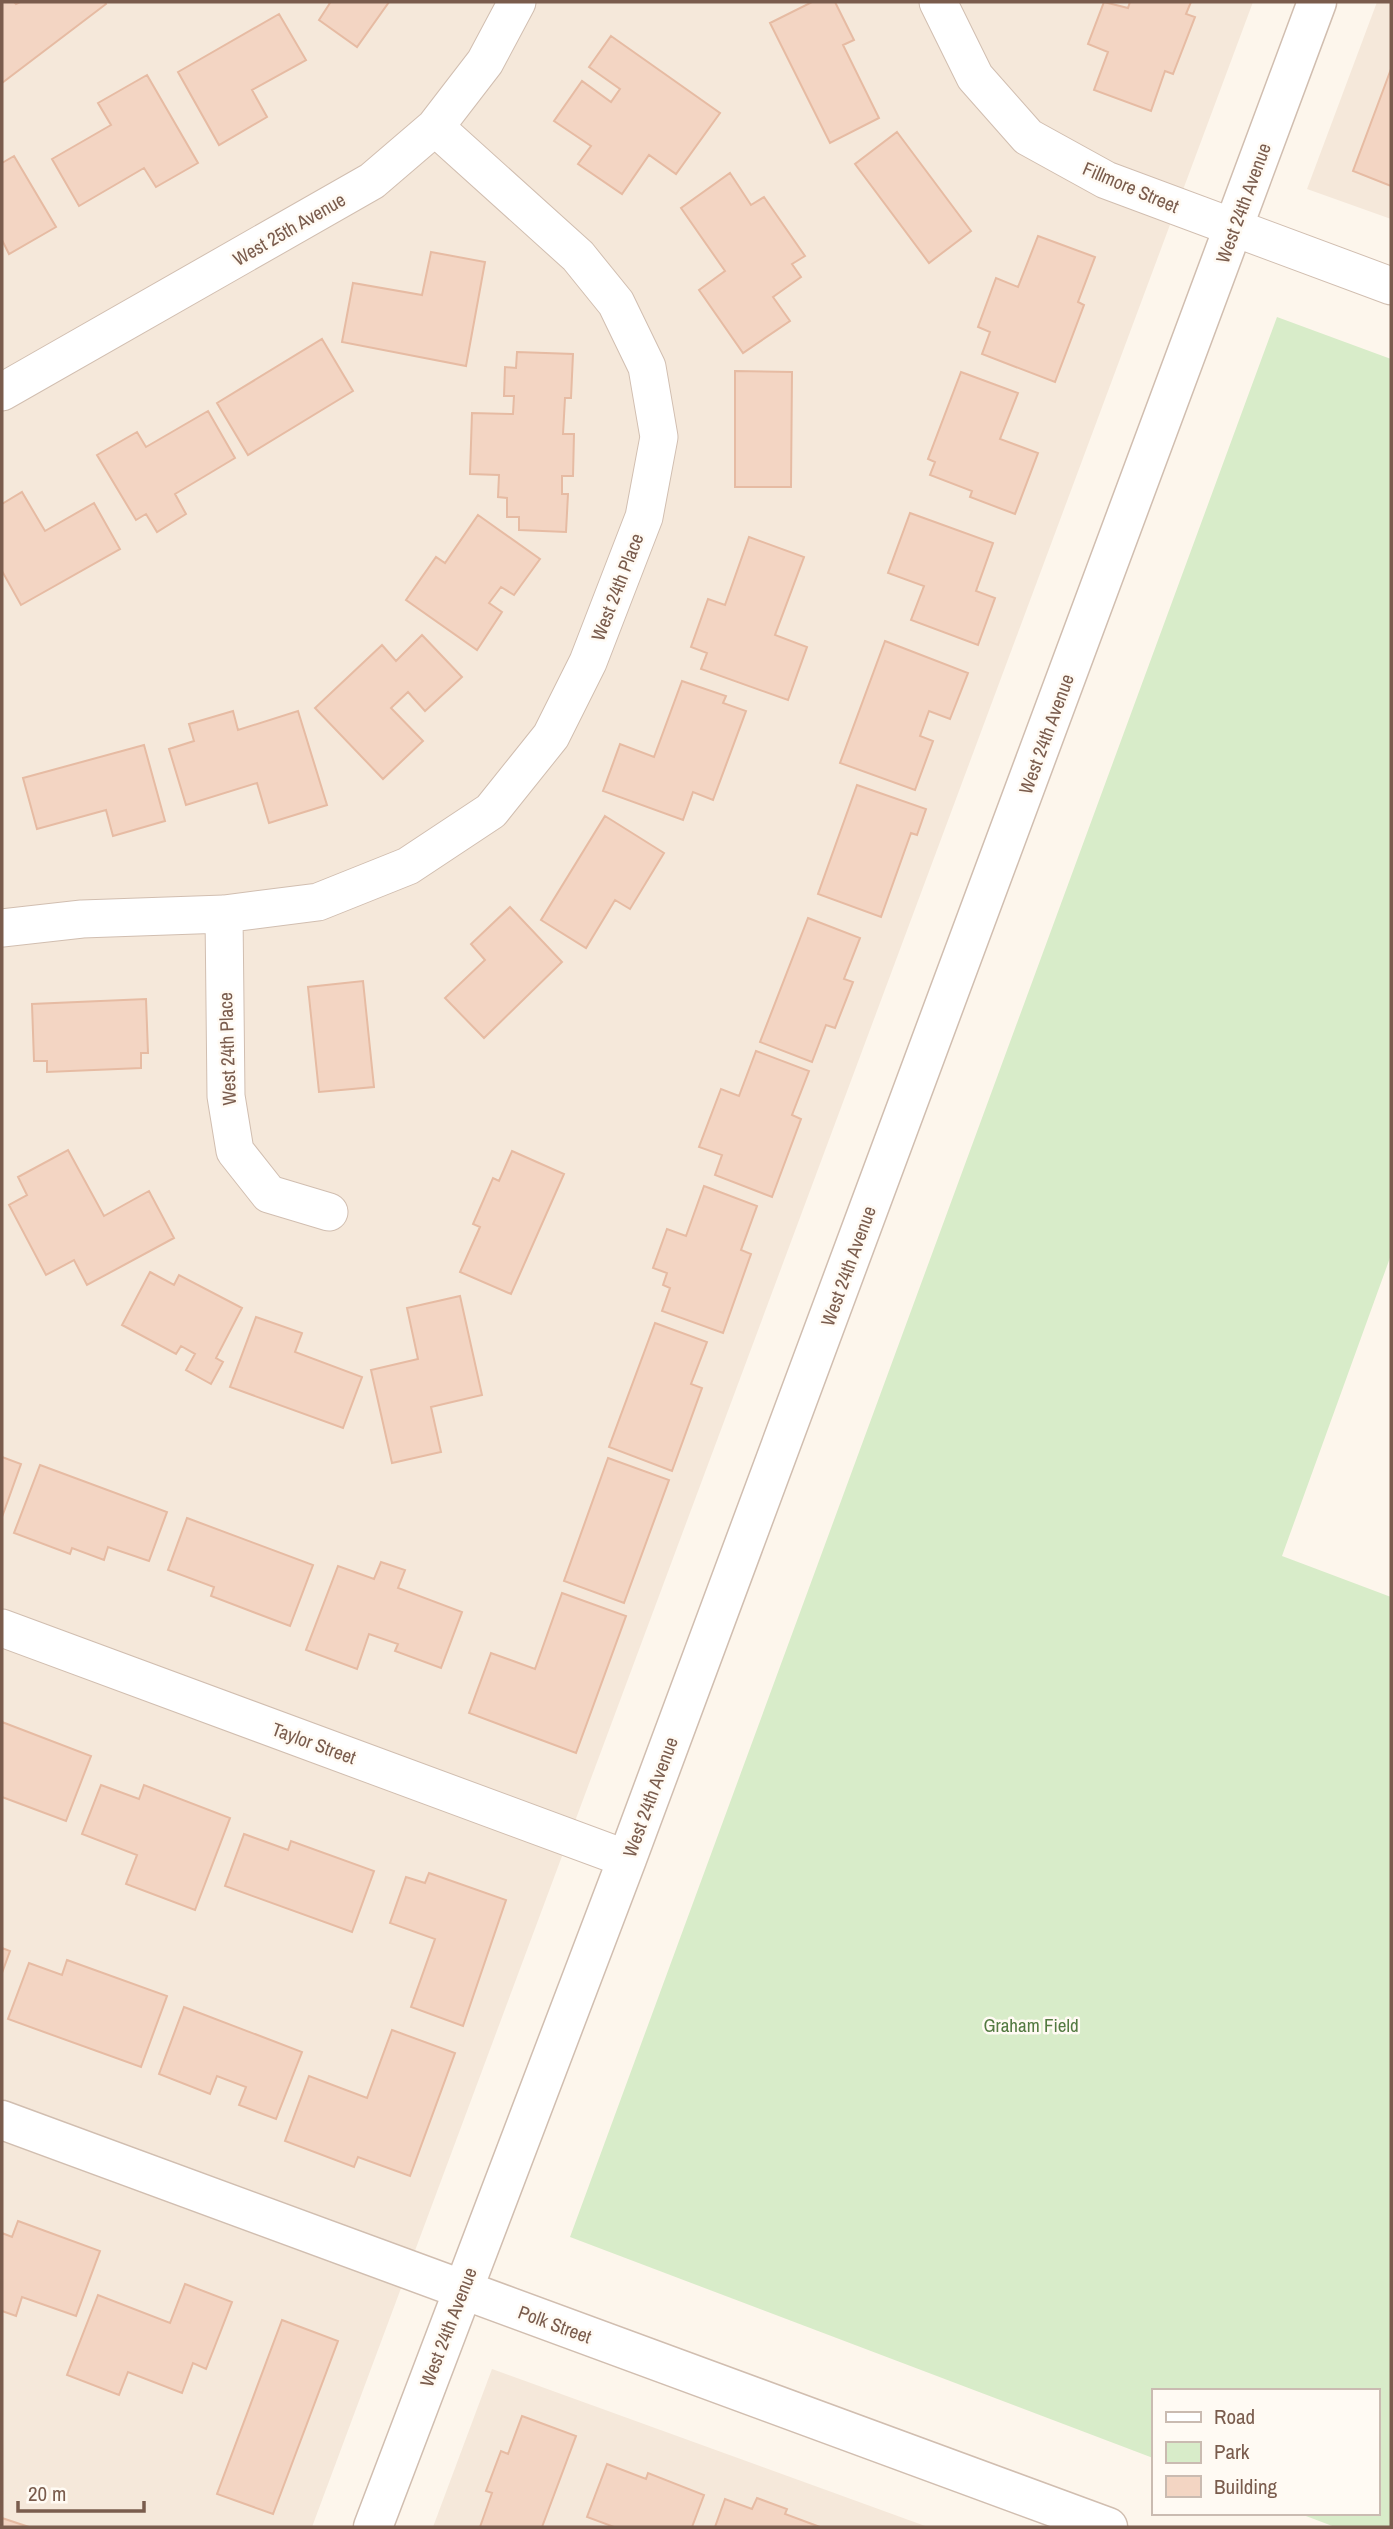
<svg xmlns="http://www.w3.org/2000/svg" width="1393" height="2529" font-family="'Archivo Narrow',sans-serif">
	<rect width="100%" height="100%" fill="#fdf6ec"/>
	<path fill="#f5e8da" d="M2 2H1253L312 2527H2Z
		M1377 2H1391V219L1307 189Z
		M492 2369 928 2527H433Z"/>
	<path fill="#d8ecc9" d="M1277 317 1391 359V1255L1282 1556 1391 1597V2527H1335L1298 2513H1377V2391H1153V2458L570 2237Z"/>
	<path fill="#f3d5c3" stroke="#e6bba3" stroke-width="2" d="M2 2H14L16 4 20 2H105L106 4 2 83Z
		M328 2H389L357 47 319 20 330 3Z
		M812 2H835L854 40 843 45 879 118 830 143 770 23Z
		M1104 2 1128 8 1130 2H1191L1186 14 1195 17 1173 74 1165 71 1151 111 1094 90 1108 52 1088 44Z
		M279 14 306 60 252 90 267 117 219 145 178 72Z
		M611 36 720 113 676 174 649 155 622 194 578 164 591 146 554 121 582 81 611 102 620 89 589 67Z
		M1391 69V186L1353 171Z
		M147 75 198 163 156 187 144 168 79 206 52 159 111 125 98 103Z
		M897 132 971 231 929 263 855 164Z
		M14 156 56 227 9 254 2 240V163Z
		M730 173 751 205 764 197 805 256 792 264 801 277 773 297 790 321 743 353 699 290 725 271 681 208Z
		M1038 236 1095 257 1078 302 1084 305 1055 382 982 354 990 332 978 327 996 278 1018 287Z
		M431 252 485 262 466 366 342 342 353 283 422 295Z
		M322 339 353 391 248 455 217 403Z
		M517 352 573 354 571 398H565L563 434H574L573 476H562V494H568L566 532 519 530V517H507V498L498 497 499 475 470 474 472 413 513 414 514 396H504L505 367 516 368Z
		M735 371 792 372 791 487H735Z
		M961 372 1018 393 1000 439 1038 453 1015 514 970 497 972 491 930 475 935 462 928 459Z
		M208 411 235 458 175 494 186 514 157 532 146 514 136 520 97 455 137 432 146 447Z
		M22 492 45 531 94 503 120 549 21 605 2 571V504Z
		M910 513 993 543 976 591 995 598 978 645 911 620 924 586 888 573Z
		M478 515 540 559 514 595 501 587 489 603 502 612 477 650 406 600 436 557 445 563Z
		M749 537 804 557 775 635 807 647 788 700 701 669 707 653 691 647 708 599 725 605Z
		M422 635 462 677 425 711 408 692 391 708 423 741 383 779 315 708 382 645 396 661Z
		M885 641 968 673 950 719 929 711 920 736 933 741 915 790 840 763Z
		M682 681 726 696 723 703 746 711 713 800 693 792 683 820 603 791 620 744 654 757Z
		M233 711 238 730 298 711 327 805 269 823 257 783 186 805 169 749 194 741 189 724Z
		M144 745 165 821 113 836 106 810 37 829 23 778Z
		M857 785 926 809 917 835 911 833 881 917 818 894Z
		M605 816 664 853 630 909 615 900 586 948 541 920Z
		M510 907 562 962 484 1038 445 998 485 960 471 944Z
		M808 918 860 938 844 979 853 982 835 1028 826 1025 812 1062 760 1042Z
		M363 981 374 1087 319 1092 308 987Z
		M146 999 148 1053H141V1068L47 1072V1061H34L32 1004Z
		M756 1051 809 1071 792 1115 801 1119 772 1197 715 1175 722 1155 699 1147 721 1089 739 1096Z
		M68 1150 104 1216 149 1191 174 1238 87 1285 74 1260 46 1275 9 1205 27 1195 18 1177Z
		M512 1151 564 1174 511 1294 460 1272 480 1227 473 1224 493 1178 499 1181Z
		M704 1186 757 1206 741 1250 751 1254 723 1333 662 1311 670 1288 663 1285 667 1273 653 1268 667 1229 686 1236Z
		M150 1272 174 1285 179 1275 242 1308 216 1358 223 1362 211 1384 186 1370 195 1354 181 1346 176 1354 122 1325Z
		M460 1296 482 1395 431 1407 441 1452 392 1463 371 1370 418 1359 407 1308Z
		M256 1317 302 1333 295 1352 362 1377 343 1428 230 1387Z
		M655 1323 707 1342 691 1384 702 1388 672 1471 609 1447Z
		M2 1457 21 1464 2 1517Z
		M608 1458 669 1480 624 1603 564 1581Z
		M40 1465 167 1512 149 1561 108 1547 104 1560 72 1548 70 1554 14 1533Z
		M187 1518 313 1565 290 1626 211 1596 214 1587 168 1570Z
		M381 1562 405 1570 398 1588 462 1612 441 1668 395 1651 398 1644 369 1634 357 1669 306 1650 338 1566 374 1579Z
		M562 1593 626 1616 576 1753 469 1713 491 1653 535 1669Z
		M2 1722 91 1756 66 1821 2 1797Z
		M101 1785 139 1799 144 1785 230 1818 195 1910 126 1884 137 1855 82 1834Z
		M244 1834 288 1850 291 1841 374 1871 352 1932 225 1886Z
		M429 1873 506 1900 463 2026 411 2007 435 1939 390 1923 406 1877 425 1883Z
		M2 1948 10 1951 2 1973Z
		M67 1960 167 1996 141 2067 8 2019 29 1963 62 1975Z
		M184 2007 302 2052 276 2119 239 2105 246 2087 217 2076 210 2094 159 2074Z
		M392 2030 455 2053 410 2176 358 2157 354 2167 285 2141 309 2076 367 2098Z
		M18 2221 100 2251 76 2316 22 2297 16 2316 2 2311V2233L12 2237Z
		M185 2284 232 2302 206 2369 193 2363 182 2393 128 2372 119 2395 67 2375 98 2295 170 2323Z
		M282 2320 338 2341 273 2514 217 2494Z
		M522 2416 576 2436 542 2527H480L492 2493 486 2491 501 2451 508 2454Z
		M607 2464 646 2479 648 2473 704 2495 692 2527H614L587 2517Z
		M757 2498 787 2509 785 2514 820 2527H715L725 2499 752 2509Z
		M2 2518 29 2527H2Z"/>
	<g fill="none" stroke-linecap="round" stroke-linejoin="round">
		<defs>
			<path id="minor" d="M938 2 975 77 1028 137 1106 180 1391 286
				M2 392 372 181 435 127 485 62 517 2
				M224 914 226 1096 235 1151 269 1194 329 1212
				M2 928 82 919 224 914 318 902 408 866 491 811 551 736 588 662 644 517 659 437 647 367 616 303 578 256 435 127
				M2 1628 627 1859"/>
			<path id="tertiary" d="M2 2120 1108 2527
				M373 2527 627 1859 1317 2"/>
		</defs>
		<use href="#minor" stroke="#d1beb0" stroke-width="39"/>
		<use href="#tertiary" stroke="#d1beb0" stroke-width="41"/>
		<use href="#minor" stroke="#fff" stroke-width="37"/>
		<use href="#tertiary" stroke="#fff" stroke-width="38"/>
	</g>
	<g text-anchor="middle" stroke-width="5" stroke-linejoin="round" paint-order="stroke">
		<g font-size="19" fill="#7a5c4d" stroke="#fffaf3">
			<text transform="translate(1131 187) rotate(23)" y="7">Fillmore Street</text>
			<text transform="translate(1243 203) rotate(-70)" y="7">West 24th Avenue</text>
			<text transform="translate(289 229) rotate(-30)" y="7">West 25th Avenue</text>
			<text transform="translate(617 587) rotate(-69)" y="7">West 24th Place</text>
			<text transform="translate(1046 734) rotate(-70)" y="7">West 24th Avenue</text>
			<text transform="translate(227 1049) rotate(-92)" y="7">West 24th Place</text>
			<text transform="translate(848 1266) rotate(-70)" y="7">West 24th Avenue</text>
			<text transform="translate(314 1743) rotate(20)" y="7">Taylor Street</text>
			<text transform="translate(650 1797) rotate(-70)" y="7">West 24th Avenue</text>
			<text transform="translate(555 2324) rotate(20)" y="7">Polk Street</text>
			<text transform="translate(448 2327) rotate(-69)" y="7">West 24th Avenue</text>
		</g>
		<g font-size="19" fill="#537a41" stroke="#fffaf3">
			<text x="1031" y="2032">Graham Field</text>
		</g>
	</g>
	<rect width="1393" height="2529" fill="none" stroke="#7a5c4d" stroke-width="7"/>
	<rect x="1152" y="2389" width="228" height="126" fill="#fffaf3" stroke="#cabbb1" stroke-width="2"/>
	<rect x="1166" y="2412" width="35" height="10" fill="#ffffff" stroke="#cabbb1" stroke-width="2"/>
	<text x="1214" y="2424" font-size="21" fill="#7a5c4d">Road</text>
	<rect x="1166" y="2442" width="35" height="21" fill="#d8ecc9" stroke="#cabbb1" stroke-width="2"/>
	<text x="1214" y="2459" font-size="21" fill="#7a5c4d">Park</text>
	<rect x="1166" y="2476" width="35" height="21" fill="#f3d5c3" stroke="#cabbb1" stroke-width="2"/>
	<text x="1214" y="2494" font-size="21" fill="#7a5c4d">Building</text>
	<path d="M18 2501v10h126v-10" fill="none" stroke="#7a5c4d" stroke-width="3.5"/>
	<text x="28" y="2501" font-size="21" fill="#7a5c4d" stroke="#fffaf3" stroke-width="5" paint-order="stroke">20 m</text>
</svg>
